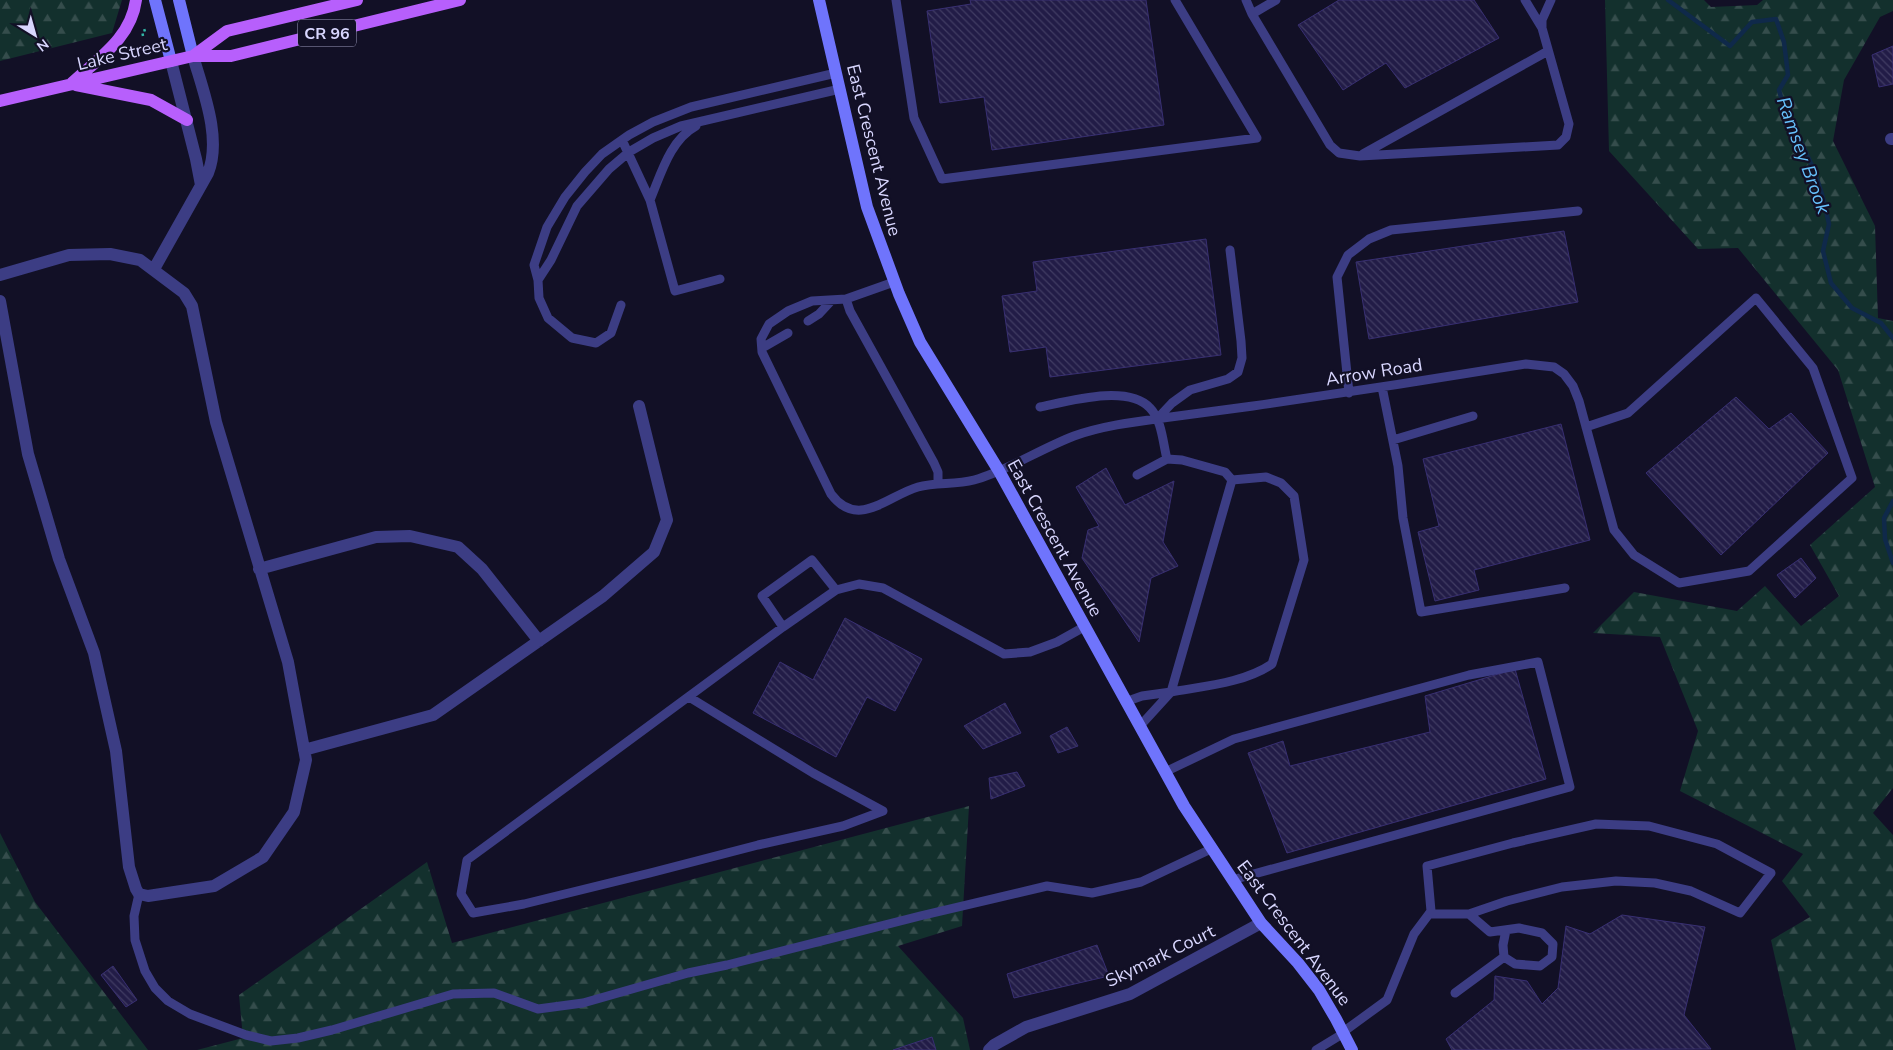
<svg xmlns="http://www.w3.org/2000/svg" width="1893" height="1050" font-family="'Nunito Sans',sans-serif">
	<defs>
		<pattern id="forest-firs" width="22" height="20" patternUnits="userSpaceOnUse" patternTransform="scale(1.25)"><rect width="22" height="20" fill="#13302d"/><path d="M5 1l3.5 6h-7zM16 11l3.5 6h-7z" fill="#354d4c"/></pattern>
		<pattern id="building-back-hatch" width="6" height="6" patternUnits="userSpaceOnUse" patternTransform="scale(1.25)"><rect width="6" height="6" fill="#221c47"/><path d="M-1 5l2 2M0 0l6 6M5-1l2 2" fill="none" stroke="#413c63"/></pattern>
	</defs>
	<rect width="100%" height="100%" fill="#121026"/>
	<path fill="url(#forest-firs)" d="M0 0H122L112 33 0 61Z
		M1605 0H1704L1711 7 1757 5 1763 0H1893V11L1880 17 1844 80 1833 141 1875 226 1878 318 1893 321V788L1873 813 1893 835V1050H1796L1771 940 1810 917 1782 881 1803 854 1680 791 1698 731 1660 637 1593 633 1634 592 1737 611 1765 586 1801 626 1839 596 1810 545 1875 487 1838 370 1738 248 1698 249 1609 151Z
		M969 806 962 926 898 946 963 1018 970 1050H197L243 1038 239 995 427 862 452 943Z
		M0 833 35 902 148 1050H0Z"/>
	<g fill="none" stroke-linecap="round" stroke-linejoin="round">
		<path stroke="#0f294a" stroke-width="4.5" d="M1668 0 1730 46 1752 22 1776 19 1784 42 1788 75 1779 90 1789 126 1802 144 1814 170 1822 194 1829 224 1823 251 1831 283 1852 308 1881 323 1893 338
			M1893 501 1884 518 1885 539 1893 563"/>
	</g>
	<path fill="url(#building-back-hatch)" stroke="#382f72" d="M970 0H1146L1164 125 992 150 984 97 940 103 927 11 971 4Z
		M1339 0H1474L1499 38 1405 88 1386 63 1343 90 1298 25Z
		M1893 46V84L1879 87 1872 55Z
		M1564 231 1578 302 1369 339 1356 262Z
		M1206 239 1221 355 1050 377 1046 347 1010 352 1002 296 1037 291 1033 262Z
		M1736 397 1769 429 1791 413 1828 453 1721 555 1646 473Z
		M1561 424 1590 540 1474 570 1479 590 1435 601 1418 532 1439 526 1423 459Z
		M1106 468 1125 505 1174 481 1163 542 1178 566 1151 578 1139 642 1082 558 1088 530 1099 526 1076 487Z
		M1801 558 1816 578 1795 598 1777 575Z
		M845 618 922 659 895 711 867 697 836 757 753 713 780 662 813 680Z
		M1515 669 1546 779 1287 853 1248 753 1283 741 1290 766 1430 732 1425 696Z
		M1005 703 1021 733 983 749 964 726Z
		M1067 727 1078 746 1058 753 1050 736Z
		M1017 772 1025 786 991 799 989 778Z
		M1622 915 1705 927 1684 1015 1711 1049 1452 1050 1446 1039 1494 1000 1495 976 1527 981 1542 1004 1558 988 1566 926 1590 934Z
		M1097 945 1109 976 1014 998 1007 974Z
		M113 966 137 1000 126 1007 101 975Z
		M932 1037 936 1050H893Z"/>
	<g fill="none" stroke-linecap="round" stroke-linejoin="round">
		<path stroke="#32b6a6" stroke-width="2.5" stroke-dasharray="2.5 4" stroke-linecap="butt" d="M143 36 142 31 149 29"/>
		<path stroke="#3c3d84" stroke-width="9" d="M896 0 914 118 942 179 1257 138 1175 0
			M1246 0 1252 14 1330 145 1339 153 1360 156 1558 145 1566 137 1569 124 1542 28V20L1551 0
			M1525 0 1542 28
			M1252 14 1276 0
			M836 73 691 107 653 122 629 135 602 154 585 172 565 197 547 227 534 265 538 280 551 260 577 206 609 169 629 152 653 138 681 126 840 89
			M622 140 650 200 675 291 720 279
			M1363 154 1548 51
			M650 200C661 174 670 140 696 126
			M538 280 539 298 548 318 572 338 596 343 611 333 621 305
			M894 282 846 299 812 301 788 311 769 324 761 339 762 352 831 494C858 530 887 496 918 487 936 482 955 485 974 480 1009 470 1040 449 1074 436 1102 426 1133 422 1163 418 1193 414 1223 410 1253 406 1344 393 1435 379 1526 364L1554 367 1564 374 1573 386 1579 401 1614 530 1634 555 1679 583 1749 571 1852 478 1813 368 1756 298 1628 413 1586 427
			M846 299 850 311 934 463 938 472V484
			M808 321 819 314 832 300
			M762 348 788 333
			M1382 387 1398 466 1403 518 1421 612 1565 588
			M1349 393 1337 277 1348 255 1369 239 1391 230 1578 211
			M1040 407C1069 401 1128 384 1150 408 1162 420 1163 444 1167 459L1182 460 1225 472 1232 480 1171 692C1204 686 1244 683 1272 664L1304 560 1294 496 1281 483 1266 477 1232 480
			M1157 419 1172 403 1190 390 1228 379 1238 372 1242 358 1241 341 1230 250
			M1393 440 1473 416
			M1137 475 1167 459
			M836 590 783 627 762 596 812 560 836 590 859 584 883 588 1004 654 1030 652 1057 642 1084 627
			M689 697 813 773 883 811 843 826 758 845 650 873 524 904 473 913 461 894 467 860 783 627
			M1125 702 1142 696 1171 692 1140 726
			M1165 772 1234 739 1469 675 1538 662 1570 787 1232 880
			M139 894 134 916 135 940 145 971 155 988 168 1001 190 1014 246 1035 271 1041 298 1038 332 1030 453 994 494 993 538 1009 583 1003 688 973 727 965 920 916 1047 886 1092 893 1141 882 1211 849
			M1469 914 1490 932 1519 928 1542 933 1553 944 1552 957 1540 966 1515 964 1504 957
			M1504 957 1503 945 1506 930
			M1455 993 1504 957
			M1343 1032 1387 1000 1414 934 1429 914 1431 911 1427 866 1513 843 1596 824 1649 826 1717 844 1771 873 1740 913 1691 891 1655 883 1616 881 1562 887 1507 901 1469 914H1429
			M1316 1050 1344 1033"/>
		<path stroke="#3c3d84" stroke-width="12" d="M171 61 196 159 201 185
			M1891 139H1893
			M154 269 208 173C222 138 203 91 193 56
			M0 275 69 255 110 254 140 260 184 293 192 306 216 422 288 662 306 760 294 812 263 857 214 886 148 896 139 894 136 889 129 867 116 751 94 653 59 559 28 454 0 301
			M259 569 376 537 410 536 458 547 482 569 539 641
			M304 750 433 715 603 596 654 552 667 520 639 406
			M989 1050 994 1045 1026 1027 1130 994 1261 923"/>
		<path stroke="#6f74fc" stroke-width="12" d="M155 0 171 61
			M179 0 193 56
			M819 0 867 207 899 294 920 342 999 471 1184 806 1261 923 1298 963 1319 990 1336 1019 1352 1050"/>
		<path stroke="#b75ffc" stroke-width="12" d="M193 56 227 31 357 0
			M72 83C99 58 131 38 136 0
			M76 85 151 100 187 120
			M0 101 193 56H231L460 0"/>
	</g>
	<g text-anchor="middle" stroke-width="4.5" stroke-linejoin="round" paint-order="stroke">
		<rect fill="#121026" stroke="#9d9bbd" stroke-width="1" x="298" y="19.5" width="58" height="27" rx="4"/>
		<g font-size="16" font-weight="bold" fill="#d8d6fe">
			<text x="327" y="39">CR 96</text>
		</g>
		<g font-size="18" fill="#d8d6fe" stroke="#121026">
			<text transform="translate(122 54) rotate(-13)" y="6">Lake Street</text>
			<text transform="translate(874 150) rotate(76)" y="6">East Crescent Avenue</text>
			<text transform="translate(1374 372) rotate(-9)" y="6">Arrow Road</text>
			<text transform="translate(1055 538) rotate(61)" y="6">East Crescent Avenue</text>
			<text transform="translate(1294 933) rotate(53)" y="6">East Crescent Avenue</text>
			<text transform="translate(1160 956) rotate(-26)" y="6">Skymark Court</text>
		</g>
		<g font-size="19" font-style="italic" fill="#66c0fc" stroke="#121026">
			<text transform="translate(1804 155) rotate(70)" y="7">Ramsey Brook</text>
		</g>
	</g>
	<g transform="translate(35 35) rotate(143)" stroke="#121026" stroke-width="4" paint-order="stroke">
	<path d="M0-4L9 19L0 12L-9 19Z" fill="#d8d6fe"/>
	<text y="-8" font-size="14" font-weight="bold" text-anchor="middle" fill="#d8d6fe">N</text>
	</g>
</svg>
